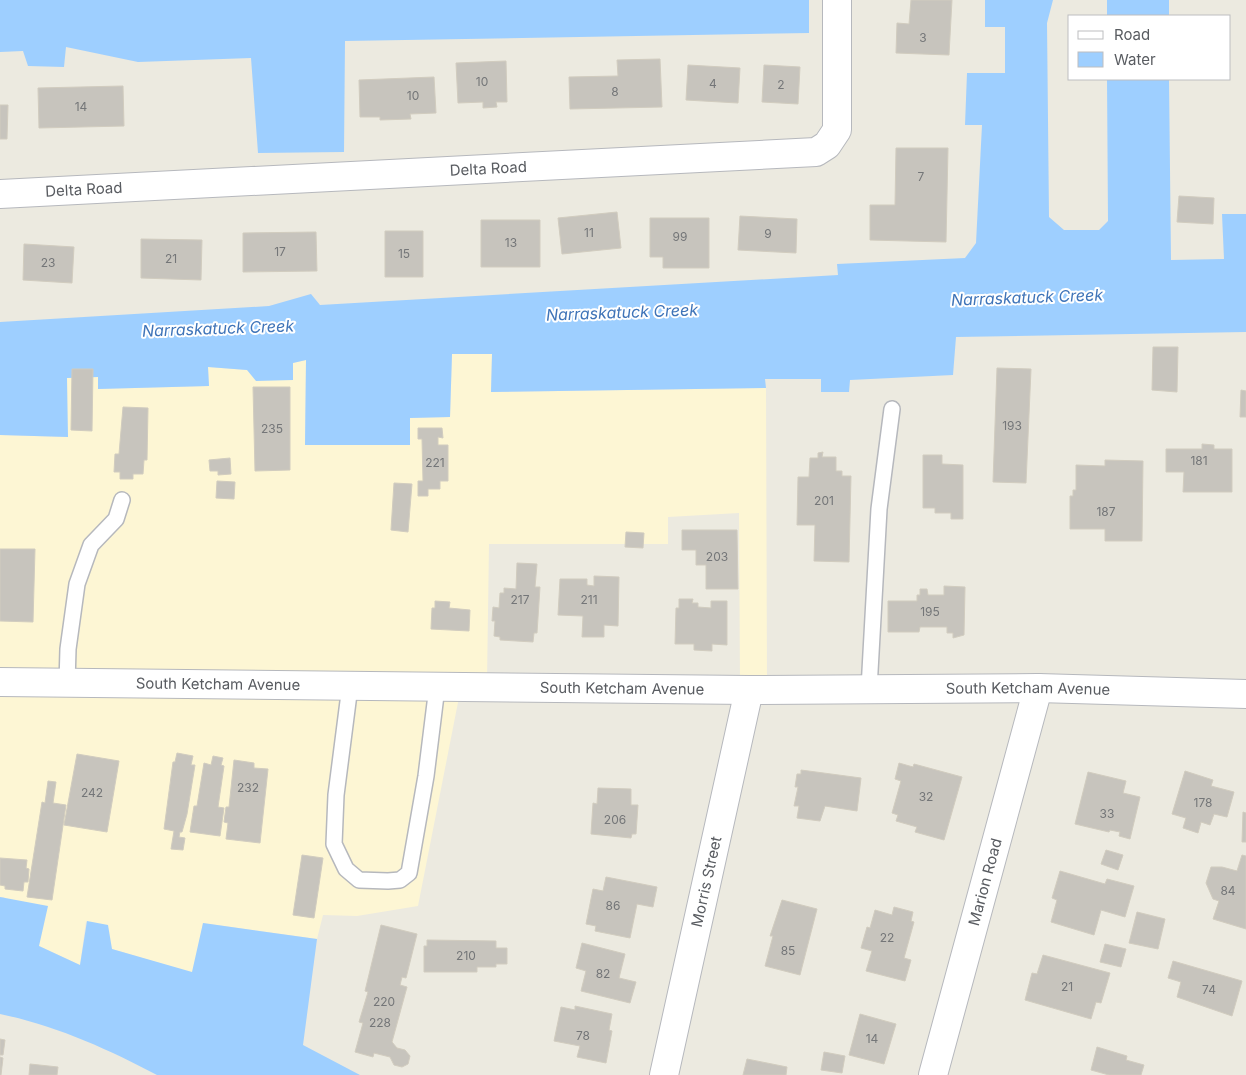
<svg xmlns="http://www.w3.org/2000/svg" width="1246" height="1075" font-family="Inter,sans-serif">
	<rect width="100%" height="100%" fill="#eceae0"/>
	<path fill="#fdf6d4" d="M452 354H492L491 392 766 388 767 685 740 684 739 513 668 517V544H489L487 681 462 682 418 906 357 916 323 915 317 939 203 923 193 973 112 949 86 921 80 965 39 946 4 897H0V435L67 437V378L99 377 98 389 209 386 208 367 247 370 293 380V363L306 360 305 445 410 418 450 417Z"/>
	<path fill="#9ecfff" d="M0 0H809V33L345 41 344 152 258 153 251 58 138 62 66 47 64 67 28 66 23 51 0 52Z
		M985 0H1053L1047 23 1049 217 1064 230H1099L1108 221 1107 79H1169L1171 260 1224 259 1222 214H1246V332L956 337 953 375 850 380 849 392H821V379H765L766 388 491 392 492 354H452L450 417 410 418V445H305L306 360 293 363V380L256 381 247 370 208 367 209 386 98 389V377L67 378 68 437 0 435V322L269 306 311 294 320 305 838 275 837 264 965 258 976 243 982 125H965L967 73H1005V27H985Z
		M1107 0H1169V16H1107Z
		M0 897 48 906 39 946 80 965 87 921 108 925 112 949 192 972 203 923 317 939 303 1045 360 1075H157C108 1049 54 1025 0 1014Z"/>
	<path fill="#c7c4bd" stroke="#d1ccbf" d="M911 0H952L949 55 896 53 897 23 909 24Z
		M660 59 662 107 570 109 569 77 618 76 617 60Z
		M506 61 507 102H496L497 107 483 108V102L458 103 456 63Z
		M688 65 740 68 738 103 686 100Z
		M764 65 800 67 798 104 762 102Z
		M434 77 436 113 410 114 411 119 380 120V117H360L359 80Z
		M123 86 124 126 39 128 38 88Z
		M0 105H8L7 139H0Z
		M896 148H948L946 242 870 240V205H895Z
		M1179 196 1214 198 1213 224 1177 222Z
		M617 212 621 248 562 254 558 218Z
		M740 216 797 219 796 253 738 250Z
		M650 218H709V268H663V257H650Z
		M481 220H540V267H481Z
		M385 231H423V277H385Z
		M316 232 317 271 243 272V233Z
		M141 239 202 240 201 280 141 278Z
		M24 244 74 247 72 283 23 280Z
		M1153 347H1178L1177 392 1152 390Z
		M997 368 1031 369 1026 483 993 482Z
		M72 369H93L92 431 71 430Z
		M253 387H290V470L255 471Z
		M1241 390 1246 391V417H1240Z
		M123 407 148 408 147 460H144L143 474H133V479H120V472H114L115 454H119Z
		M418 428H442L443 438 438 437V445H448V481H440V489H428V496H418V481H423L422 439H418Z
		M1202 444 1214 445V449H1232V492H1183L1184 472H1166V449H1202Z
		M823 452 822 457H836V471H842V476H851L849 562 814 561 815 525H797L798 477H809L810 458H818V453Z
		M923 455H942V464L963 465V519H951V513H935V508H923Z
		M230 458 231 474 218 475V471H210L209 460Z
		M1105 460 1143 461 1142 541H1105V529H1070V496H1073V490H1076V465L1105 466Z
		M217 481 235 482 234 499 216 498Z
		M394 483 412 484 408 532 391 530Z
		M682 530H737L738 589H706V565H696V550H682Z
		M626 532 644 533 643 548 625 547Z
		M0 549H35L33 622 0 621Z
		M517 563 537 564 535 587H540L537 633H534L533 642 500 640V637L494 636 495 621H492L493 607 499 608 500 593H504V588L516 589Z
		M594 576 619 577 618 626 604 625V637H582L583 616 558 615 560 579H587V585L594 586Z
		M944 586 965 587 964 635 953 638V633H947V627H920L919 632H888V601H917V595H920V589H927L928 595H944Z
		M679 599H693L692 603H698V607L711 608V601H727V645L712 644V651L694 650V644H675L676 608H679Z
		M435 601 450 602 449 608 470 610 469 631 431 629 432 608H435Z
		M177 753 193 756 191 765H195L187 814 182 832H180L179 837 185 838 183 850 171 849 174 831 164 829 173 762H175Z
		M77 754 119 761 107 832 64 825Z
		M213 756 223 758 221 765 224 766 218 807 224 808 220 836 190 832 194 806H197L204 763 211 765Z
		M234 760 254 763V768L268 769 260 843 226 839 228 823 224 822 226 807H229Z
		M899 763 913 767 914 764 962 777 944 840 915 832 917 827 896 821 898 815 892 813 901 781 895 779Z
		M801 770 861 778 857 811 825 806 820 821 797 818 799 806H794L798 787H795L797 774H801Z
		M1185 771 1213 780 1211 786 1234 792 1227 817 1214 814 1210 825 1201 822 1198 833 1183 828 1186 818 1172 814Z
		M1088 772 1126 781 1123 793 1140 797 1130 839 1119 836 1120 832 1110 830 1109 832 1075 824Z
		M48 781 56 782 53 803 66 805 52 900 27 897 42 802 45 803Z
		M598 788 631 789V805H638L636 834H632L631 838 591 834 593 803 597 804Z
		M1243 812 1246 813V842H1242Z
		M1106 850 1123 855 1118 870 1101 864Z
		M302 855 323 858 314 918 293 915Z
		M1242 855 1246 856V929L1213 919 1219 901 1213 899 1206 883 1211 867H1222L1237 871Z
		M0 858 27 860 26 868 29 869 28 882H24L23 891 5 889V886L0 885Z
		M1060 871 1105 884 1107 879 1134 886 1125 917 1101 910 1094 935 1051 922 1057 900 1052 898Z
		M606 877 657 887 653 907 637 904 630 938 595 931 596 926 586 924 593 889 603 891Z
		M782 900 817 909 800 975 765 966 773 936H770Z
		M894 907 913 912 911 921 914 922 904 958 911 960 905 981 866 971 872 951 861 948 867 927 870 928 875 910 892 915Z
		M1137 912 1165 919 1158 949 1129 943Z
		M381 925 417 934 406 978 402 977 400 985 407 987 392 1042 397 1048 405 1050 410 1056 408 1064 402 1067 394 1065 390 1057 374 1053 373 1057 355 1052 363 1023 359 1022 368 992 365 991Z
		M427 940 496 941V948H507V964H496V967H477V972H424V946H427Z
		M582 943 625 954 619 978 636 982 630 1003 581 991 586 971 576 968Z
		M1105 944 1126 949 1121 967 1100 962Z
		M1043 955 1110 973 1101 1003 1096 1002 1091 1019 1025 1000 1032 973 1037 974Z
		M1173 961 1242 981 1232 1016 1177 997 1181 982 1168 978Z
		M575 1006 612 1014 609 1030 612 1031 606 1063 577 1057 580 1046 554 1041 561 1007 575 1010Z
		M860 1014 896 1024 884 1064 849 1055Z
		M0 1039 5 1040 3 1055H0Z
		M1097 1047 1127 1056 1126 1060 1144 1065 1141 1075H1109L1091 1070Z
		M824 1052 845 1056 842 1073 821 1070Z
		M0 1057 3 1058 1 1075H0Z
		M747 1059 787 1067 786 1075H743Z
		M30 1064 58 1067 57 1075H29Z"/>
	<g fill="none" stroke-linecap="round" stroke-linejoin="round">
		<defs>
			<path id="lane" d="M67 683 68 649 77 584 91 545 116 519 122 500
				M350 686 336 795 334 844 346 869 359 880 388 881 400 880 409 873 426 776 437 687
				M869 689 879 509 892 409"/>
			<g id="street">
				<path id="s1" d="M0 194 816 152 827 145 837 130V0"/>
				<path id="s2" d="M0 682 749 690 1038 688 1246 694"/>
				<path id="s3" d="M664 1075 749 690"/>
				<path id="s4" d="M933 1075 1038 688"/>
			</g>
		</defs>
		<use href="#lane" stroke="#b6b8bd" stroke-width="18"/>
		<use href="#street" stroke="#b6b8bd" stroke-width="30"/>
		<use href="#lane" stroke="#fff" stroke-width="15"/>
		<use href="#street" stroke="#fff" stroke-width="28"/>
	</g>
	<g text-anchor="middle" stroke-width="4" stroke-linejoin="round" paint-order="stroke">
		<g font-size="12" fill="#747678">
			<text x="923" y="42">3</text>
			<text x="482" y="86">10</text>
			<text x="713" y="88">4</text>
			<text x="781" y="89">2</text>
			<text x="615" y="96">8</text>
			<text x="413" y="100">10</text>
			<text x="81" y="111">14</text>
			<text x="921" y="181">7</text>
			<text x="589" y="237">11</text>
			<text x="768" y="238">9</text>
			<text x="680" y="241">99</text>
			<text x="511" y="247">13</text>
			<text x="280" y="256">17</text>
			<text x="404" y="258">15</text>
			<text x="171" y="263">21</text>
			<text x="48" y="267">23</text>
			<text x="1012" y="430">193</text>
			<text x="272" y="433">235</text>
			<text x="1199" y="465">181</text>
			<text x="435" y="467">221</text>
			<text x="824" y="505">201</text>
			<text x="1106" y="516">187</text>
			<text x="717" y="561">203</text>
			<text x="520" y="604">217</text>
			<text x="589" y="604">211</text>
			<text x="930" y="616">195</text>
			<text x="248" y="792">232</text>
			<text x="92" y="797">242</text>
			<text x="926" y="801">32</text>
			<text x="1203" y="807">178</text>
			<text x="1107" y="818">33</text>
			<text x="615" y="824">206</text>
			<text x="1228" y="895">84</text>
			<text x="613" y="910">86</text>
			<text x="887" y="942">22</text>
			<text x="788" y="955">85</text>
			<text x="466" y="960">210</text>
			<text x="603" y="978">82</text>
			<text x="1067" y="991">21</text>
			<text x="1209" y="994">74</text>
			<text x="384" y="1006">220</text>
			<text x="380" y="1027">228</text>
			<text x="583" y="1040">78</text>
			<text x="872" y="1043">14</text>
		</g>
		<g font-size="15" fill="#595c61" stroke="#fff">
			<text dy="5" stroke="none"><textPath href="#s1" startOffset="489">Delta Road</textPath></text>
			<text dy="5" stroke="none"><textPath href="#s1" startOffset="84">Delta Road</textPath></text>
			<text dy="5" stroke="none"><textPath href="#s2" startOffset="218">South Ketcham Avenue</textPath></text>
			<text dy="5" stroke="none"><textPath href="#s2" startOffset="622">South Ketcham Avenue</textPath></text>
			<text dy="5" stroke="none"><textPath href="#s2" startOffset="1028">South Ketcham Avenue</textPath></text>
			<text dy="5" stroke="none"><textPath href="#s3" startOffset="198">Morris Street</textPath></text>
			<text dy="5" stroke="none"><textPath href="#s4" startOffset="200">Marion Road</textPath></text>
		</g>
		<g font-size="16" font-style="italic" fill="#3f74b8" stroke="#fff">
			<text transform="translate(1027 297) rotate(-2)" y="6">Narraskatuck Creek</text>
			<text transform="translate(622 312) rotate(-2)" y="6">Narraskatuck Creek</text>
			<text transform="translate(218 328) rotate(-2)" y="6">Narraskatuck Creek</text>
		</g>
	</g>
	<rect x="1068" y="15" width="162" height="65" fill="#ffffff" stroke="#bdbec0"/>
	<rect x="1078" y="31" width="25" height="8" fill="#ffffff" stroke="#bdbec0"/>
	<text x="1114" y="40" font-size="15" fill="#595c61">Road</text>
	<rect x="1078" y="52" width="25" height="15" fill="#9ecfff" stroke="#bdbec0"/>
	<text x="1114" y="65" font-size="15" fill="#595c61">Water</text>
</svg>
